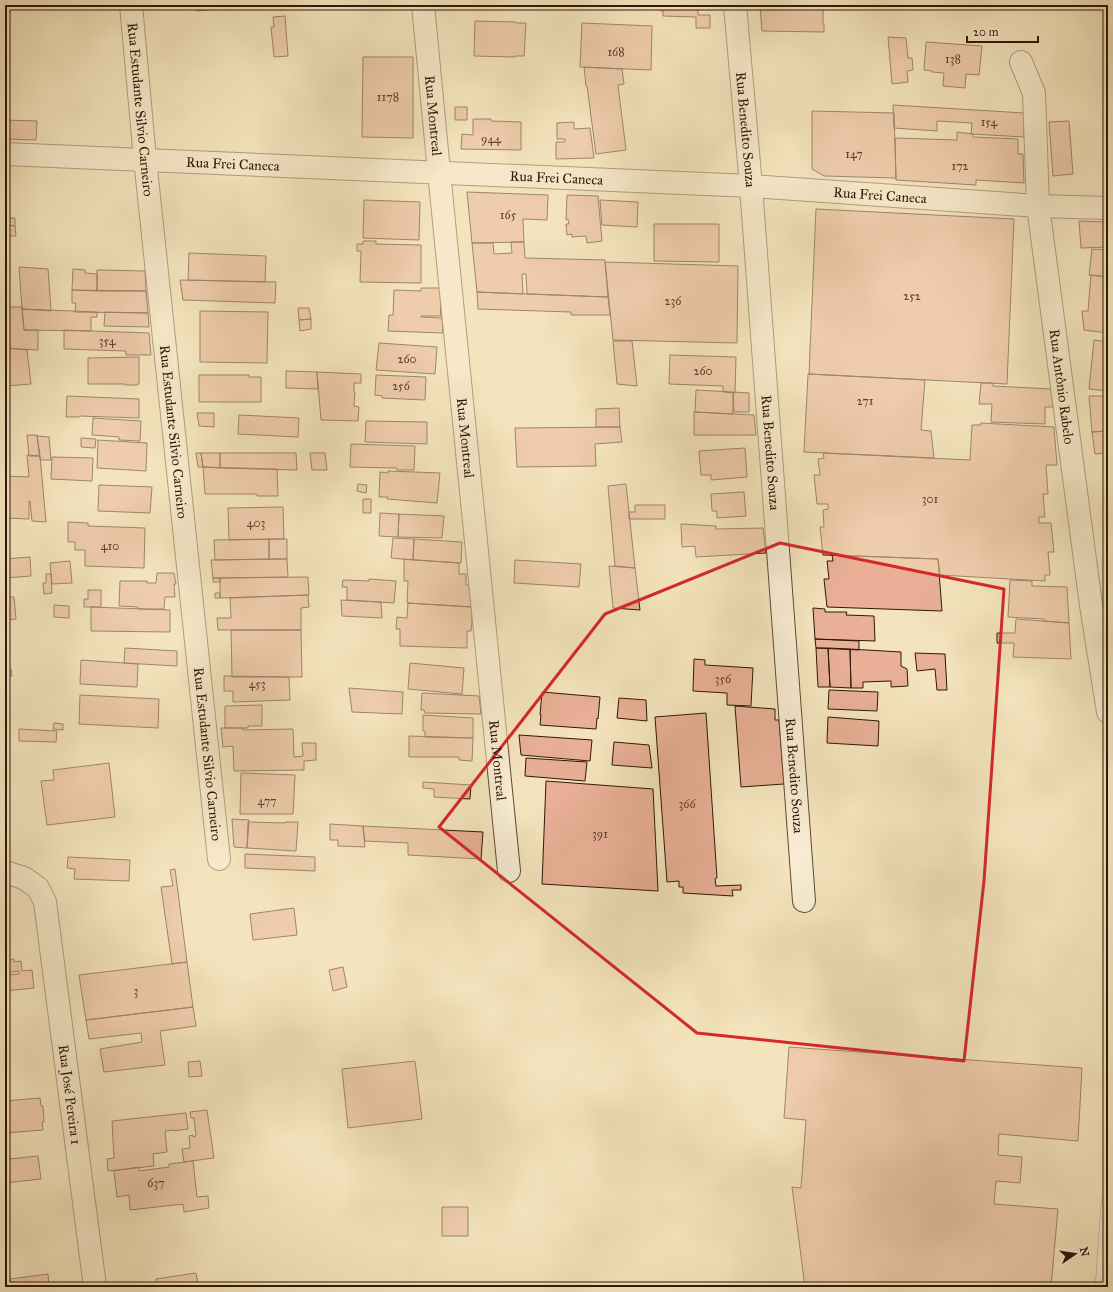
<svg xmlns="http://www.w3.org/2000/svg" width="1113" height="1292" font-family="'IM FELL Great Primer',serif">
	<rect width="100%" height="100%" fill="#f4e4bd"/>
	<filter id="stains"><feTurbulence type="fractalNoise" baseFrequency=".005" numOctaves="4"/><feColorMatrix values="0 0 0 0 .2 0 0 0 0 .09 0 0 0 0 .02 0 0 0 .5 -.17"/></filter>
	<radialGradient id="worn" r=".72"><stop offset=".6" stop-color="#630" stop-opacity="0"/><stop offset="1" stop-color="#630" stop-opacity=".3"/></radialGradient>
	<path fill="#e9b097" stroke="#301708" d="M196 5H262L197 11Z
		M660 5H698V15H710V28H696V17L663 16V11H661Z
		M760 7 823 9V24H824V32L762 31Z
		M285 16 288 56 274 57 271 27H274L273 17Z
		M475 21 516 22V23H526L524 56H515V57L474 56Z
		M582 23 652 26 651 70 580 67Z
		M888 37 906 38 908 58H912L913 70 907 71 908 82 892 84Z
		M926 42 982 46 979 75 966 74 965 88 943 86 944 73 932 72V71L924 70Z
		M363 57H413V138L362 137Z
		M584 67 622 69 624 84 618 85 626 150 596 154 587 86H586Z
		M893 105 1024 113V137L971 134 972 123 937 121V131L894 128Z
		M455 107H467V120H455Z
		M812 111 894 113 896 178 824 176 812 169Z
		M473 119H491V121L521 122V150L461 149 462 134 473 135Z
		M5 120 37 121 36 140 5 139Z
		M1069 121 1073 174 1053 176 1049 122Z
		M574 122V129L590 128 594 158 556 159V142H565V139H557V123Z
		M957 132 973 134V137L1018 139V154H1023L1024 183 976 180V185L896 180 895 138 957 140Z
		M467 192 548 195 547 220 523 219 524 242 472 243Z
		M567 195 598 196 602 241 587 243 586 236 572 237V234L567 235 566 224H569L568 219 566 220Z
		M364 200 420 202 419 240 363 238Z
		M600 200 638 202 637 227 602 225Z
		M816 209 1014 219 1007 384 809 374Z
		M7 218H15V226L8 225Z
		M1079 221 1108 222V247L1081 248Z
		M654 224H719V262L654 261Z
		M8 225 15 226 16 236H9Z
		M363 241H376V244L421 245V283L360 282 361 251H357V244H363Z
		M511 242H524L525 258 605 260 608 297 527 294 526 274H522L523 294 477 292 472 243H493L494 254 512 253Z
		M1092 249 1108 250V277L1089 275Z
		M189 253 266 256 265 282 188 280Z
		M605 262 738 266 737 343 613 340Z
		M19 267 48 269 51 311 22 309Z
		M73 269 85 270V273L97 274V291L72 290Z
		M97 270 145 271 146 291H97Z
		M1091 275 1108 277V333L1084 330 1082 311H1088Z
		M180 280 276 282 275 303 183 300Z
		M421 288H440L441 316H421V317L442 318 443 333 388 331 389 315H393L394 290 421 291Z
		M440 288H443L445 316H441Z
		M72 290 146 291 148 313 75 312 76 303H72Z
		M477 292 608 297 610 315H571V312L478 309Z
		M5 307H22L24 330H38V350L5 348Z
		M298 308H309L311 319 299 320Z
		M22 309 97 312V317H91V331L24 330Z
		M200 311 268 312 267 363 200 362Z
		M105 312 148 313 149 327 104 326Z
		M311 319V329L300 331 299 320Z
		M64 330 149 333 151 355H126V351L64 349Z
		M1094 340 1108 342V391L1089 389Z
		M613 341H632L637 386 617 384Z
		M379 343 437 347 435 374 376 370Z
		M5 348 27 350 31 384 5 386Z
		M670 355 736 357 735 393 723 392V386L669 384Z
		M139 357V384H137V385H125V384H88V358Z
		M286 371 317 372 318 389 286 388Z
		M317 372 361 374V383H354V392H355L354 406 359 407 358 421 321 420Z
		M808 374 925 380 921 430 931 431 934 458 804 452Z
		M199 375H249V377H261V402H199Z
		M376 375 426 377 425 400 382 398V396L375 395Z
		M981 383H993V386L1051 389 1053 407H1045V424L991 422 992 404H979Z
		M696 390 733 392V414L695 412Z
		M733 392 749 393V412H734Z
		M67 396 139 399V418L79 416V417H66Z
		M1089 396H1108V431L1092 432Z
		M619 408 620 427H596V409Z
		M694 412 754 415 756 435H694Z
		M197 413H214V427L199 426Z
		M239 415 299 418 298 437 238 434Z
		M93 418 141 421 140 441 119 440V437L92 435Z
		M366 421 427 422V444L365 442Z
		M981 423 1054 427 1057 465H1046L1048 494H1043L1045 517H1039V523H1051L1054 552H1048L1050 575H1045V581L940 575 938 559 823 555 820 527H824L823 510 828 509V504H817L814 475H820L818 459 824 458 823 453 970 460 972 425H981Z
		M620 427 622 442 595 444 596 466 517 467 515 428Z
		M1108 431V453L1095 454 1092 432Z
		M27 435H37L40 456H29Z
		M37 436 49 437 51 460H40Z
		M81 438 96 439 95 448 81 447Z
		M98 440 147 443 146 471 97 468Z
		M351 444 415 446 414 470H397V468L350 467Z
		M745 448 747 477 711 480V475H701L699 451Z
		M196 453H201L203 467H198Z
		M201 453H220V468L203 467Z
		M220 453H296L297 470 220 468Z
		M310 453H325L327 470H312Z
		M27 455 40 456 46 522 32 521 30 501H29V519L5 518V476L29 477Z
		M52 457 93 458 92 481 51 479Z
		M203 467 277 469 278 496H257V494H205Z
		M388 471 440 473 437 503 387 499 388 497H379L380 472 388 473Z
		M358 484 367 485 366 493 357 491Z
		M626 484 635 568 615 566 608 486Z
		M99 485 152 487 150 513 98 511Z
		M744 492 746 516 717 518V511H712L711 494Z
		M363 499H371V513H363Z
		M635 505H665V519H629V512H635Z
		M283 507 284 539 229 540 228 508Z
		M380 513 399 514 398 537 379 536Z
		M399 514 444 516 442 538 398 537Z
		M68 522 88 523V526L145 528 144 568 85 566V550H75V542H68Z
		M681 524 716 526V529L763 528 766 553 696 557 695 546 682 547Z
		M393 538 414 539 413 560 391 558Z
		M269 539V559L215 560 214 540Z
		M269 539H287V559H269Z
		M414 539 462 542 461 563 413 560Z
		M5 540H7L9 559H5Z
		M832 555 938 559 942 611 827 607 824 579H829L827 561H833Z
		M30 557 31 576 5 578V559Z
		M287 559 288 577 213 578 211 560Z
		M404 559 459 563V574H466V585H469L472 607 407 603 408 581H404Z
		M515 560 581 564 579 587 514 583Z
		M70 561 72 583 52 584 50 563Z
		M609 566 635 568 640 610 613 608Z
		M157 573H174L176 584H174L175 597H165L164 609H138V607L119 606 120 581H147V583H156Z
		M46 574H51L52 593 44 594 43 583H46Z
		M308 577 309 595 220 598V578Z
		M213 578H220V582H213Z
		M369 579 396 581 394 603 347 600V587H342L343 580 369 581Z
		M1010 580 1032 581V586L1067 587 1069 623 1044 621V619L1008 617Z
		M88 590H101V607H84V599H88Z
		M215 593H220V598H215Z
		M308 595 309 607 301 608V630H218L217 618H231L230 598Z
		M5 597H7L9 617H5Z
		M7 597H14L16 619 7 620V617H9Z
		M341 600 381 602 382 618 342 616Z
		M408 603 472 607V622L471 631H467V648L400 646V629H396L397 617 407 618Z
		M54 605 69 606V618L54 617Z
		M91 607 170 610V632L91 631Z
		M813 608 825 609V612H847L846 615 874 616 875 641 815 639Z
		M1016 619 1069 623 1071 659 1013 657 1014 643H997V633H1015Z
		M5 630H8L9 638H5Z
		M231 630H301L302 677H232Z
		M815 639 859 641V650L816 648Z
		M125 648 177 651V666L124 663Z
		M816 648H828L830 687H818Z
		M828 648 850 649 851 688 830 687Z
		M850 649 901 652V666L907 669 908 686 891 687V681L863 682V688H851Z
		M915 653 945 654 947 690H937L935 669 917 671Z
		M694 659 705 660V665L753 668 751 706 727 705V693L693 691Z
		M81 660 138 664 137 687 80 684Z
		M410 663 464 668 462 694 408 689Z
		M5 669H11L12 676 5 677Z
		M9 676V681H8L9 689H5V677Z
		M224 676 289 677 290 700 233 702V691H224Z
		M349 688 403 692 402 714 352 712Z
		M829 690 878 692 877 711 828 709Z
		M542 692 600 697 598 719 597 718 596 729 540 725 541 715H540Z
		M422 693 479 696 481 714 425 713 424 710H421Z
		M80 695 159 699 158 728 79 724Z
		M619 698 646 700 647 721 617 718Z
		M262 705V726H248V728H225V706Z
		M735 706 775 709V720H779L784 784 741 787Z
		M706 713 717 878 715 879 716 886 741 885V890H732L733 896 683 893V887H679V881L667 882 655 717Z
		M423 715 473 718V738L425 737V731H423Z
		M828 717 879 721 878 746 827 743Z
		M54 723 63 724V730L53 729Z
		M221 728H243V730L293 729 294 757 303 756 302 743H316V760L304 761V770L234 771 233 746 223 747Z
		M19 729 57 731 56 742 19 741Z
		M519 735 592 740 590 761 521 755Z
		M409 736 473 738 472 761 459 760V757H409Z
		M614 742 649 745 652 768 612 765Z
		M526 758 587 762 585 781 525 776Z
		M109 763 115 817 47 825 41 781 54 780 53 770Z
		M241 773 295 775 293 814H240Z
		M546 781 653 789 658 891 542 884Z
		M423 782 471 785 470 799 434 797V789L423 788Z
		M232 819 249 820 247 848 234 847Z
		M248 822 285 823V822H298L296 851 247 848Z
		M330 824 363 826 365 847 338 846V840H330Z
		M363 826 483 832 481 859 408 855V843L365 841Z
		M245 854 315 857V871L245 868Z
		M68 857 130 860 129 881 74 879 75 869 67 868Z
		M175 869 187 962 172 964 161 887 173 886 170 870Z
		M294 908 297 935 253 940 250 914Z
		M14 959V962L21 961 22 971 32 970 34 988 5 991V975L19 974V971L5 973V960Z
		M187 962 193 1007 86 1020 79 975Z
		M343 967 347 987 333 991 329 970Z
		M193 1007 196 1026 160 1031 165 1065 104 1072 100 1049 142 1042 141 1033 89 1039 86 1020Z
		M789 1047 1082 1068 1078 1141 999 1134 998 1155 1022 1157 1020 1183 996 1181 994 1204 1058 1209 1051 1287H805L792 1187 801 1188 806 1120 784 1118Z
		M200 1061 202 1076 189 1077 188 1062Z
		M415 1061 422 1119 348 1128 342 1069Z
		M40 1098 41 1106H43L44 1122H42L43 1130 5 1133V1101Z
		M207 1110 214 1158 184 1162 182 1149 190 1148 189 1136 193 1135V1137L196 1136 194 1118H191L190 1112Z
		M186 1113 188 1129 174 1131V1130L165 1131 167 1152 153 1154 154 1166 108 1171 107 1159 114 1158 112 1121Z
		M5 1146H7L9 1159 38 1156 41 1179 5 1183Z
		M193 1161 197 1197 208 1196 209 1208 184 1212 183 1204 130 1210 129 1195 117 1197 114 1171 139 1167V1171L169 1167V1164Z
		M442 1207H468V1236H442Z
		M196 1273 198 1284H196V1287H157L156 1279Z
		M48 1274 49 1287H11L10 1279Z"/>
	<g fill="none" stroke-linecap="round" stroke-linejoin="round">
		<defs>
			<path id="lane" d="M1102 1287 1108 1202"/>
			<g id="street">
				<path id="s1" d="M131 5 145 159 219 859"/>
				<path id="s2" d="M423 5 439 172 509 871"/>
				<path id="s3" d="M735 5 751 186 804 901"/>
				<path id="s4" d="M1021 62 1034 93 1038 206 1091 605 1108 712"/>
				<path id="s5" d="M5 154 751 186 1038 206 1108 208"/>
				<path id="s6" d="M5 872 24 878 38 888 45 902 95 1287"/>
			</g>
		</defs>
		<use href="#lane" stroke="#614a35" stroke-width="14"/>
		<use href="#street" stroke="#614a35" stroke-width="24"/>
		<use href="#lane" stroke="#f8edd4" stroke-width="13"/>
		<use href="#street" stroke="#f8edd4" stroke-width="22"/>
	</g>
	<path d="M0 0H1113V1292H0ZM780 543 1004 589 984 881 964 1061 697 1033 439 827 605 614Z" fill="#f4e4bd" fill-opacity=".55" fill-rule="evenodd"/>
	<path fill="none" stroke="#d62828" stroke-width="3" stroke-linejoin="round" d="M780 543 1004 589 984 881 964 1061 697 1033 439 827 605 614Z"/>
	<g text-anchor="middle" stroke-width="3.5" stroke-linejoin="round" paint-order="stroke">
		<g font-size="12" fill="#5e3d2c">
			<text x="616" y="56">168</text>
			<text x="953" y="63">138</text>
			<text x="388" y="101">1178</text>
			<text x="989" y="126">154</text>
			<text x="491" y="143">944</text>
			<text x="854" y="158">147</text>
			<text x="960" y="170">172</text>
			<text x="508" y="219">165</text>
			<text x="912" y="300">252</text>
			<text x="673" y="305">236</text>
			<text x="107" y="345">354</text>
			<text x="407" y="363">260</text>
			<text x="703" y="375">260</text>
			<text x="401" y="390">256</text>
			<text x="865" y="405">271</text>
			<text x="930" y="503">301</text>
			<text x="256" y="527">403</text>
			<text x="110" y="550">410</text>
			<text x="723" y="683">356</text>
			<text x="257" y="688">453</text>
			<text x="267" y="805">477</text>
			<text x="687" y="808">366</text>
			<text x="600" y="838">391</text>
			<text x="136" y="995">3</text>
			<text x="156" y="1187">637</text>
		</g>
		<g font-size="14" fill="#301708" stroke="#f8edd4">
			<text dy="5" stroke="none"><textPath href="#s1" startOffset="105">Rua Estudante Silvio Carneiro</textPath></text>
			<text dy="5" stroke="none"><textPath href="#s2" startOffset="111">Rua Montreal</textPath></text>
			<text dy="5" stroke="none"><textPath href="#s3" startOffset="125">Rua Benedito Souza</textPath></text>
			<text dy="5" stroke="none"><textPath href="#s5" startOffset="228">Rua Frei Caneca</textPath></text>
			<text dy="5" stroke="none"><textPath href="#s5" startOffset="552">Rua Frei Caneca</textPath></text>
			<text dy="5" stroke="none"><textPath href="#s5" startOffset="876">Rua Frei Caneca</textPath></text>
			<text dy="5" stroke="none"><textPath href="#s4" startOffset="329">Rua Antônio Rabelo</textPath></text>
			<text dy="5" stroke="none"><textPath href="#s1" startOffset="429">Rua Estudante Silvio Carneiro</textPath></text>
			<text dy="5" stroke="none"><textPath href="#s2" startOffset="435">Rua Montreal</textPath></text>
			<text dy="5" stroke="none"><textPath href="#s3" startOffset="449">Rua Benedito Souza</textPath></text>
			<text dy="5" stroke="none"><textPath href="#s1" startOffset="753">Rua Estudante Silvio Carneiro</textPath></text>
			<text dy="5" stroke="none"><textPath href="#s2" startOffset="759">Rua Montreal</textPath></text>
			<text dy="5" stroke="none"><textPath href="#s3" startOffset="773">Rua Benedito Souza</textPath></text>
			<text dy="5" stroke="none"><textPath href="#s6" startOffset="247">Rua José Pereira 1</textPath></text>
		</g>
	</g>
	<rect width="1113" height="1292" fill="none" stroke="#f4e4bd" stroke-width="20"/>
	<rect x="6" y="6" width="1101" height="1280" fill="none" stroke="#301708" stroke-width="2"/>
	<rect x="10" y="10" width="1093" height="1272" fill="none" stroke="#301708"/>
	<g transform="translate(1075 1254) rotate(77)" stroke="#f8edd4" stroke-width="3" paint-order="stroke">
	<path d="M0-3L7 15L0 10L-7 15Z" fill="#301708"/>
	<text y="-6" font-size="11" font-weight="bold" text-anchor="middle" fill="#301708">N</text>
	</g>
	<path d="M967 36v6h71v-6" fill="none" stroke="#301708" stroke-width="2"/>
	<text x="973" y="36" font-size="12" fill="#301708" stroke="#f8edd4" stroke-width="3" paint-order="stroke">20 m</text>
	<rect width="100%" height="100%" filter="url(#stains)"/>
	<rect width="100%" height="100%" fill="url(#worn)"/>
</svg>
